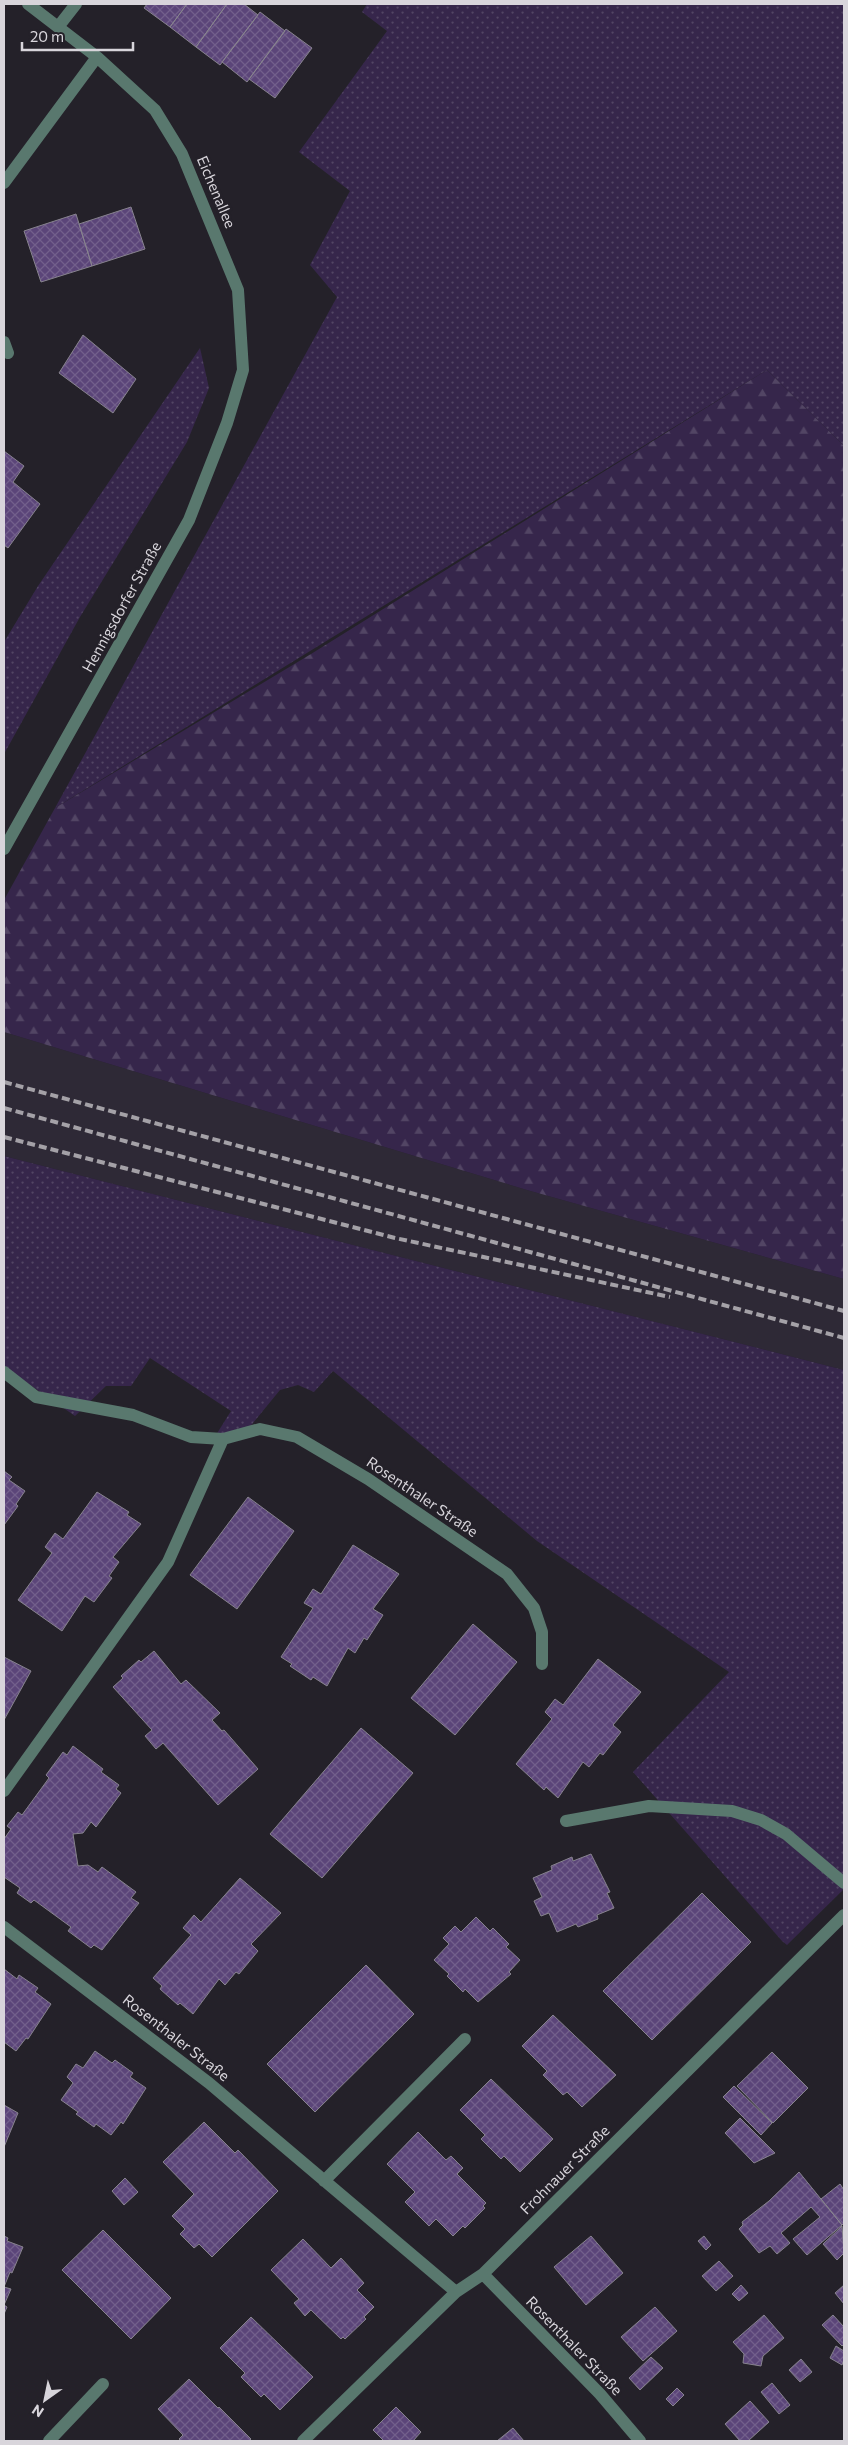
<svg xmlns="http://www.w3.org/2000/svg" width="848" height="2445" font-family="Commissioner,sans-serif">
	<defs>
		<pattern id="grass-dots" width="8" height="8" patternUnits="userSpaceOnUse" patternTransform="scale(1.25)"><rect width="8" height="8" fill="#36264b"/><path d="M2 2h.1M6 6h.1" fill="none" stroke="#524564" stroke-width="1.8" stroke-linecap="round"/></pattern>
		<pattern id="forest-firs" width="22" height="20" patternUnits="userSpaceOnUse" patternTransform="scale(1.25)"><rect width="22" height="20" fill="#36264b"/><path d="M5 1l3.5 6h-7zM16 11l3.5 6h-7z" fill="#524564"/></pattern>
		<pattern id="building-cross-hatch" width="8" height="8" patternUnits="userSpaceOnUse" patternTransform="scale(1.25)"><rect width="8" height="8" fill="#5b4579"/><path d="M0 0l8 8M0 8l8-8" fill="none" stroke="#725f8b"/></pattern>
	</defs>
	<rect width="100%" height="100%" fill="#242129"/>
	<path fill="#2e2936" d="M4 1032 527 1190 844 1279V1370L4 1156Z"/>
	<path fill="url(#grass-dots)" d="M367 4H844V446L767 370 55 808 337 297 310 265 350 191 299 152 387 31 362 12Z
		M200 348 209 388 187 442 80 617 4 754V642L38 586Z
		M4 1156 844 1370V1889L787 1945 782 1941 633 1772 729 1672 537 1541 333 1371 314 1392 298 1385 280 1390 248 1429 216 1435 231 1411 150 1358 131 1386H106L75 1416 4 1367Z"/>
	<path fill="url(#forest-firs)" d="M767 370 844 446V1279L527 1190 4 1032V900L55 808 311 654Z"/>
	<path fill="url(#building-cross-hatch)" stroke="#87838e" d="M147 4H187L170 27 144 8Z
		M187 4H227L196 47 170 27Z
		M227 4H244L258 15 220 65 196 47Z
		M260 12 285 31 247 82 222 62Z
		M286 29 312 48 275 98 249 79Z
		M131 207 145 249 92 266 79 224Z
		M76 214 92 266 41 282 24 231Z
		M83 335 136 379 113 413 59 373Z
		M4 451 24 466 13 482 40 504 8 548 4 545Z
		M4 1471 12 1477 9 1480 25 1491 16 1504 18 1506 4 1525Z
		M97 1492 129 1512 127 1515 141 1524 113 1557 119 1562 109 1576 112 1578 94 1602 85 1596 62 1631 18 1600 52 1553 45 1547 55 1533 63 1539Z
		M248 1497 294 1531 237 1609 190 1575Z
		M353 1545 399 1574 373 1609 383 1615 367 1640 364 1638 355 1653 348 1648 327 1686 313 1677 311 1680 290 1666 292 1664 281 1657 313 1608 304 1603 313 1589 321 1594Z
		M473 1624 517 1662 455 1735 411 1698Z
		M154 1651 181 1684 186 1680 220 1713 212 1720 222 1731 224 1730 258 1769 218 1805 163 1743 156 1749 145 1736 152 1730 113 1687 123 1678 121 1676 139 1660 141 1662Z
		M4 1657 31 1671 4 1720Z
		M598 1659 641 1692 613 1725 621 1732 603 1755 600 1753 589 1767 583 1762 558 1798 546 1787 544 1790 516 1764 552 1719 545 1712 555 1699 563 1705Z
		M361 1728 413 1773 322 1878 270 1834Z
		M73 1746 103 1769 101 1772 119 1785 116 1789 121 1793 96 1827 91 1822 83 1833 73 1834 78 1866 88 1865 98 1872 102 1867 136 1892 131 1898 139 1903 102 1950 94 1945 91 1948 68 1931 71 1927 34 1900 31 1903 17 1893 20 1888 4 1877V1839L11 1829 7 1826 18 1812 22 1815 49 1778 46 1775 63 1752 67 1755Z
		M591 1854 610 1892 607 1893 614 1908 597 1915 598 1919 578 1927 576 1924 557 1932 549 1913 541 1916 534 1901 542 1897 533 1878 552 1870 551 1866 572 1857 573 1861Z
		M240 1878 281 1913 251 1944 258 1951 239 1974 236 1972 225 1985 219 1979 193 2014 180 2003 178 2005 160 1989 162 1986 153 1978 191 1935 183 1928 194 1915 201 1922Z
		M702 1893 751 1942 652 2040 603 1991Z
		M476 1917 490 1931 493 1928 509 1944 506 1947 520 1960 509 1972 511 1974 478 2002 465 1989 463 1992 447 1976 449 1974 434 1960 449 1944 443 1938 455 1926 461 1932Z
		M366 1965 414 2014 315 2112 267 2064Z
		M4 1969 17 1979 19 1975 38 1988 35 1992 51 2004 28 2039 26 2038 16 2051 4 2042Z
		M553 2015 616 2075 582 2107 567 2092 563 2095 543 2075 547 2071 522 2046Z
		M95 2051 112 2063 115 2060 133 2073 130 2077 146 2088 123 2124 121 2122 111 2135 96 2124 94 2127 76 2114 78 2112 61 2100 73 2083 67 2077 76 2064 83 2068Z
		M772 2052 808 2088 773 2123 737 2086Z
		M491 2079 553 2139 520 2172 504 2156 501 2159 481 2139 485 2135 460 2110Z
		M734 2086 772 2123 761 2135 723 2097Z
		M4 2105 18 2113 4 2147Z
		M740 2118 775 2153 754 2163 725 2133Z
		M204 2122 235 2153 238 2150 278 2191 212 2257 199 2244 194 2248 180 2234 185 2229 172 2216 194 2194 163 2162Z
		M418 2132 446 2160 451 2156 463 2168 457 2174 486 2203 483 2206 485 2208 465 2228 463 2226 453 2236 436 2219 429 2226 405 2202 415 2192 387 2164Z
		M799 2172 842 2225 807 2255 793 2239 820 2217 811 2207 781 2233 790 2243 777 2254 770 2246 759 2253 739 2229 743 2225 742 2222 769 2201Z
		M125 2178 138 2192 124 2205 112 2191Z
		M840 2184 844 2190V2223L842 2225 821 2199Z
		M842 2226 844 2253 837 2260 823 2244Z
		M103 2230 171 2298 131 2339 62 2270Z
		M4 2236 8 2238 7 2241 23 2247 12 2273 10 2272 4 2287Z
		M591 2236 623 2273 586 2305 554 2267Z
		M704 2236 711 2245 706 2250 698 2241Z
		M303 2239 331 2268 341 2258 364 2283 357 2290 374 2307 364 2317 366 2319 345 2339 343 2337 341 2339 311 2310 305 2316 294 2303 299 2299 271 2270Z
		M719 2261 733 2276 716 2291 702 2276Z
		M741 2285 748 2293 739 2301 732 2294Z
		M844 2285V2304L835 2293Z
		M4 2287 11 2289 4 2305 7 2307 4 2314Z
		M655 2307 677 2331 643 2361 621 2337Z
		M764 2315 784 2338 763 2356 761 2366 743 2363 744 2354 733 2342Z
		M833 2315 844 2327V2344L842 2346 822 2325Z
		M251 2317 313 2377 280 2410 264 2394 261 2397 241 2377 245 2373 220 2348Z
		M836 2346 844 2351V2360L842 2365 830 2358Z
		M651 2357 663 2368 640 2390 629 2378Z
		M801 2359 812 2372 800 2382 789 2370Z
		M189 2379 218 2408 219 2407 251 2439 249 2441H181L179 2439 183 2435 158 2409Z
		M772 2383 790 2405 779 2414 761 2392Z
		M677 2388 684 2395 673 2406 666 2399Z
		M750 2401 769 2422 748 2441H740L725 2424Z
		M396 2407 421 2432 413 2441H384L373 2430Z
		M513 2428 524 2441H497Z"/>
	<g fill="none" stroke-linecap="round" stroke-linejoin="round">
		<path stroke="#59786e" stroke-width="12" d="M58 27 76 4
			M4 183 97 57
			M4 342 8 353
			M4 849 189 520 227 423 243 370 238 290 182 154 155 110 97 57 28 4
			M4 1372 36 1397 133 1415 191 1437 223 1439 260 1429 297 1437 368 1479 507 1574 534 1608 542 1632V1664
			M4 1791 168 1562 223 1439
			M566 1821 649 1806 732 1811 761 1820 786 1834 844 1883
			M4 1927 209 2083 456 2292
			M324 2181 465 2039
			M483 2274 600 2394 640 2441
			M49 2441 103 2384
			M303 2441 456 2292 483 2274 844 1915"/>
		<path stroke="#a4a1a7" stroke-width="4" stroke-dasharray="8 4" stroke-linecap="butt" d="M4 1082 844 1311
			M4 1108 844 1338
			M4 1137 395 1238 670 1297"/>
	</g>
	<g text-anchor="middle" stroke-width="5" stroke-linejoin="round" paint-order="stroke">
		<g font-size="15" fill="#d8d5db" stroke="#242129">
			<text transform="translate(216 192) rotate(67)" y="5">Eichenallee</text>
			<text transform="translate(122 607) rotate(-61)" y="5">Hennigsdorfer Straße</text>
			<text transform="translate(422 1497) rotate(34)" y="5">Rosenthaler Straße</text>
			<text transform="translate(176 2038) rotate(38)" y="5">Rosenthaler Straße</text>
			<text transform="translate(565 2170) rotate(-45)" y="5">Frohnauer Straße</text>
			<text transform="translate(574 2346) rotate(46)" y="5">Rosenthaler Straße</text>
		</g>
	</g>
	<rect width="848" height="2445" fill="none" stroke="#d8d5db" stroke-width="10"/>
	<g transform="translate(45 2400) rotate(213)" stroke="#242129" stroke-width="4" paint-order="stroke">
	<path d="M0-4L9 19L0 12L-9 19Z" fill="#d8d5db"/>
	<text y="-8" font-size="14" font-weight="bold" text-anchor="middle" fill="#d8d5db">N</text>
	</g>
	<path d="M22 42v8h111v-8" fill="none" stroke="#d8d5db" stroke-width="2.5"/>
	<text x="30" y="42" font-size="15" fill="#d8d5db" stroke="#242129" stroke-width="4" paint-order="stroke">20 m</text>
</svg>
